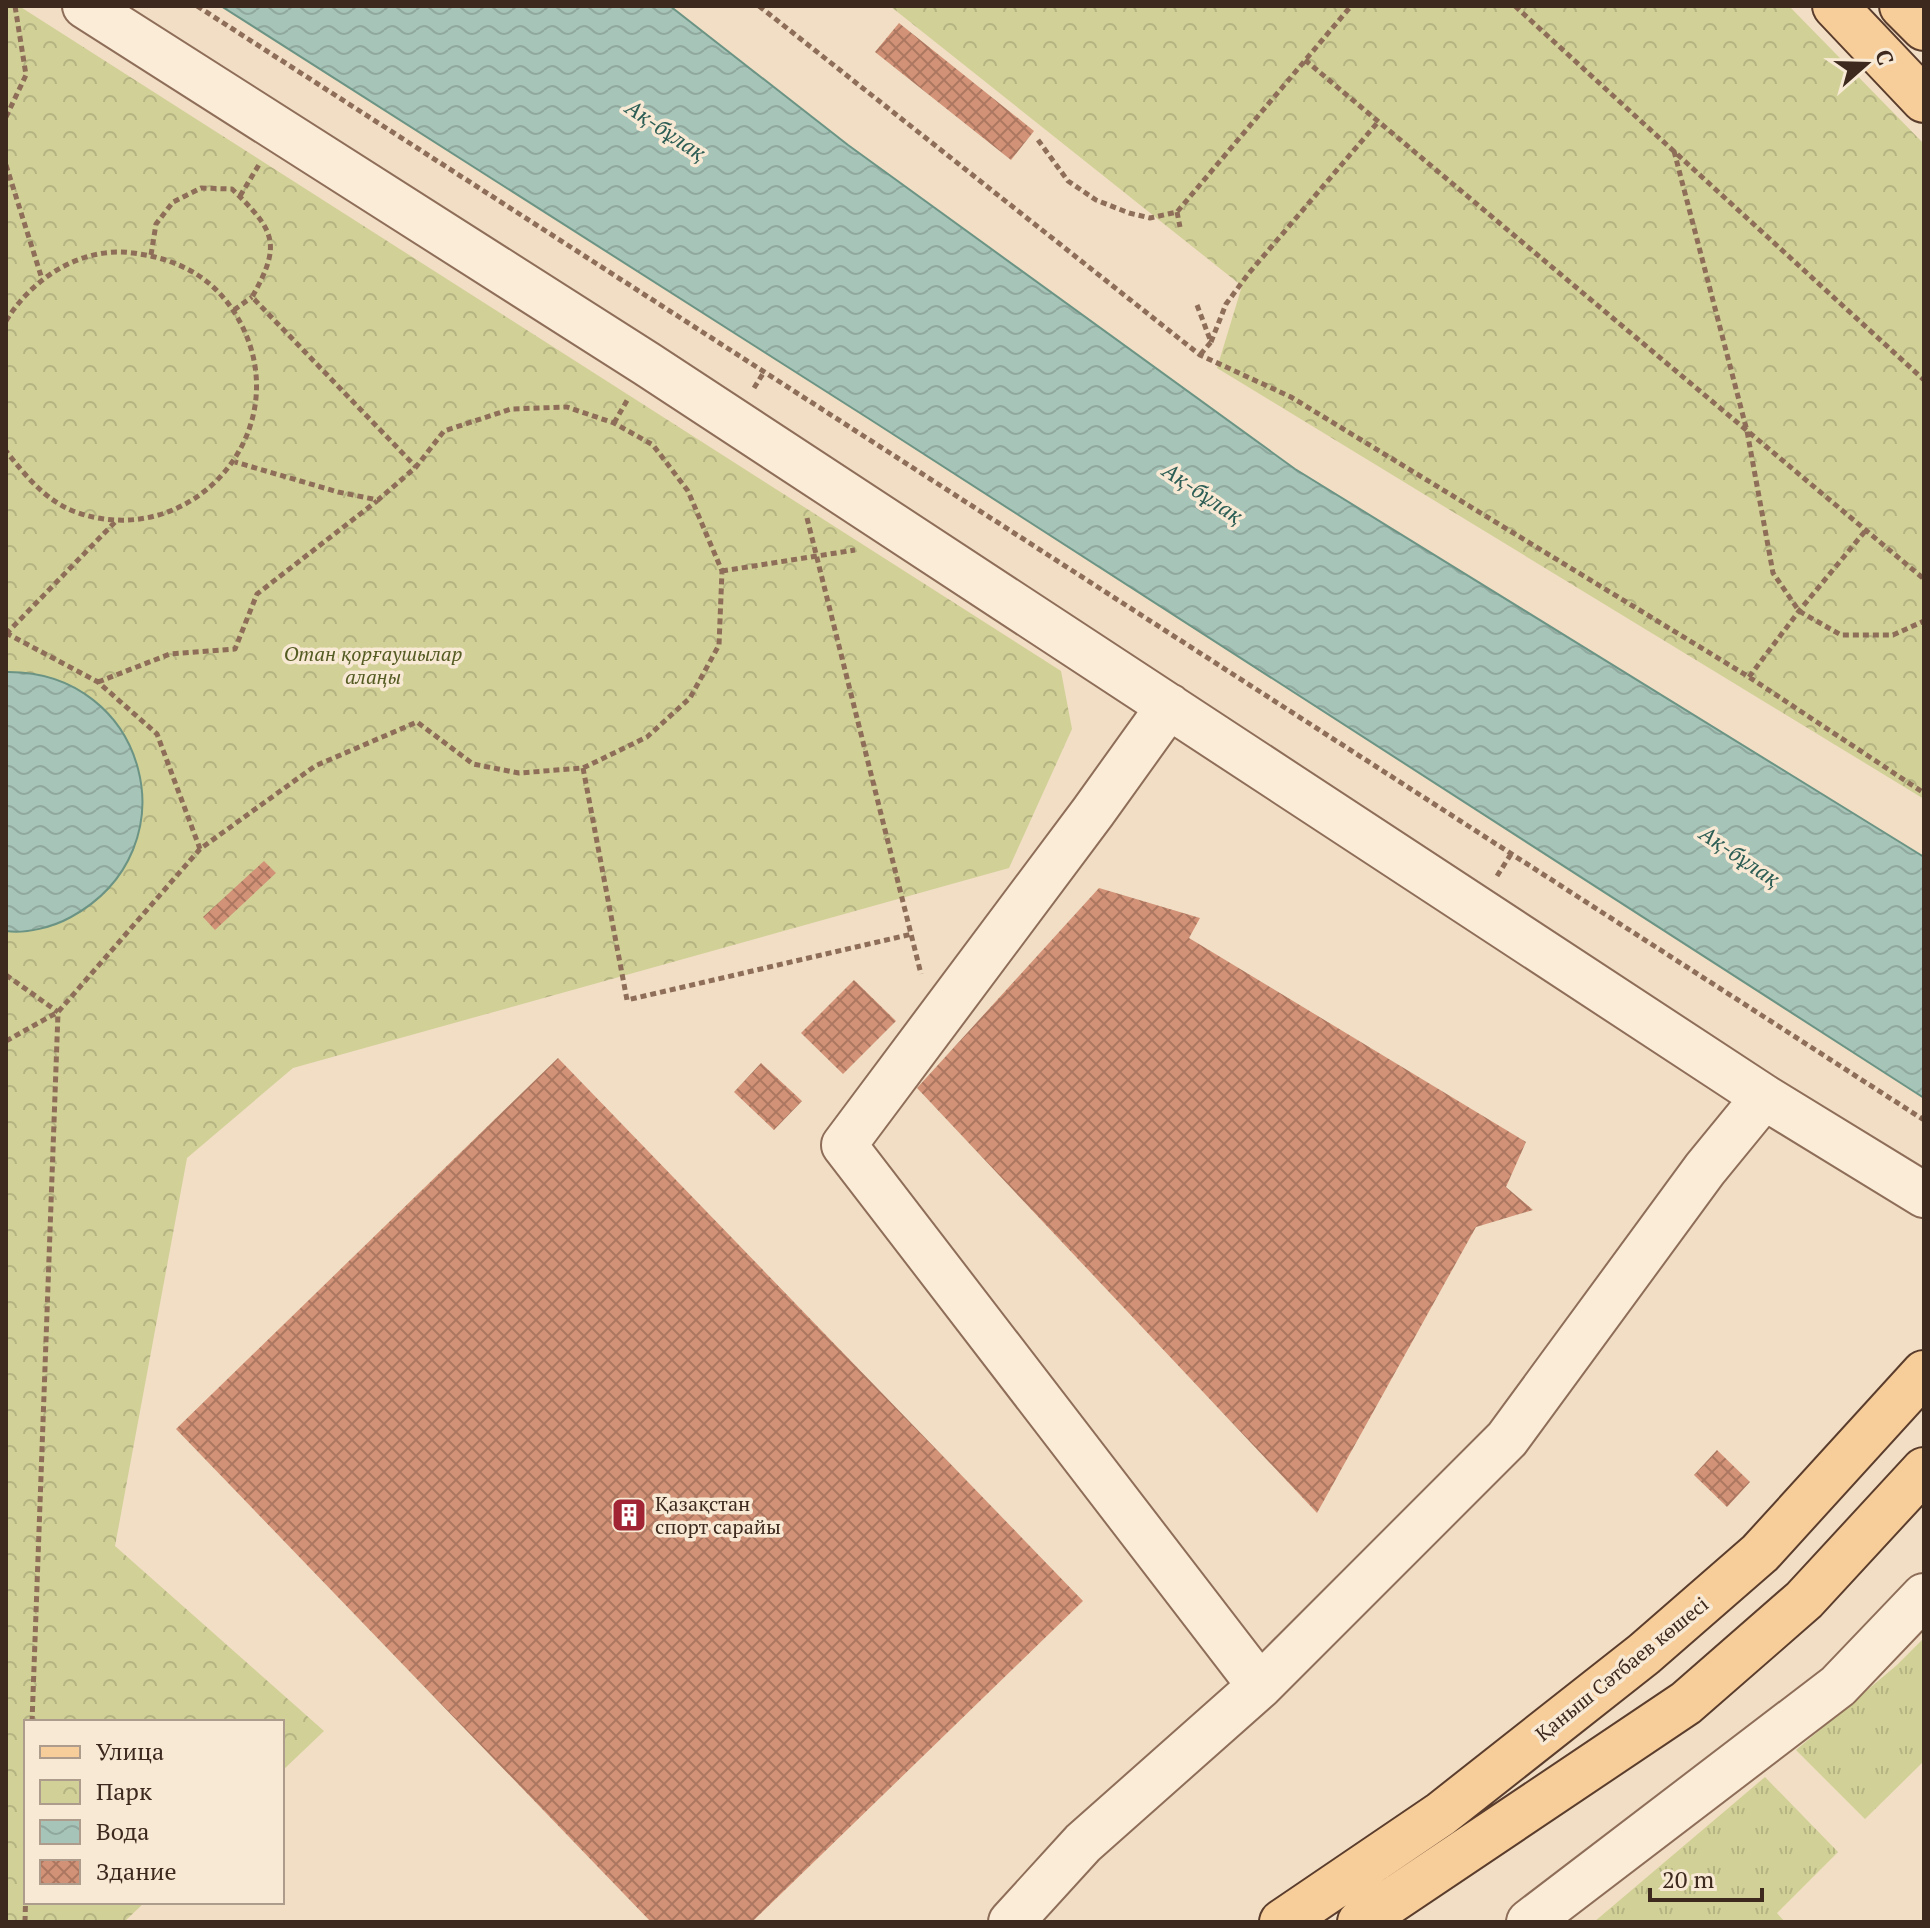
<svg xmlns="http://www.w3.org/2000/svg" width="1930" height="1928" font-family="'PT Serif',serif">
	<defs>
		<pattern id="grass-tufts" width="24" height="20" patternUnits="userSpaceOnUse" patternTransform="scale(2)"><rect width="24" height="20" fill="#d1d097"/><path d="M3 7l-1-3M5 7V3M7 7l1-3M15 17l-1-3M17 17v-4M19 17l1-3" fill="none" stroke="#b4b382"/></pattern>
		<pattern id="park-crowns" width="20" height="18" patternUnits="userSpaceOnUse" patternTransform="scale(2)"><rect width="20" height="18" fill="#d1d097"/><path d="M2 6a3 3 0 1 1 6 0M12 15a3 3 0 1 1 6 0" fill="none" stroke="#b4b382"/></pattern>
		<pattern id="water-waves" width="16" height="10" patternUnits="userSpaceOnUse" patternTransform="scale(2)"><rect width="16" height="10" fill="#a6c4b8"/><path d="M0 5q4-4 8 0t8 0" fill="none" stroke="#90a89e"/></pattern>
		<pattern id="building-cross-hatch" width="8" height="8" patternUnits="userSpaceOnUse" patternTransform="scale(2)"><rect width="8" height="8" fill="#d29277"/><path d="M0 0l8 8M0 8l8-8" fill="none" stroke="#ac7761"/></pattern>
	</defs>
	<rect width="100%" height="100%" fill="#f1dec4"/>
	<path fill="url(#grass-tufts)" d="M1924 1638V1761L1865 1819 1796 1750 1897 1665Z
		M1765 1777 1838 1852 1777 1913 1785 1922H1594Z"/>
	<path fill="url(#park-crowns)" d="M6 6H19L1061 671 1072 729 1009 868 293 1068 187 1158 115 1546 324 1731 282 1771V1722H26V1902H145L124 1922H6Z
		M890 6H1789L1924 144V799L1217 368 1242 286Z"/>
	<path fill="url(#water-waves)" stroke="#6c9485" stroke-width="2" d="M221 6H670L848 145 1295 469 1924 857V1098L871 420Z
		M6 672C147 670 195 849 71 917 53 927 26 934 6 931Z"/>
	<path fill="url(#building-cross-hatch)" d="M899 23 1034 131 1011 160 875 52Z
		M264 861 276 873 215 930 203 917Z
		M1099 888 1200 918 1189 938 1526 1142 1506 1187 1533 1210 1476 1227 1317 1513 917 1088Z
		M854 980 896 1021 843 1074 801 1033Z
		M558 1058 1083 1601 752 1922H651L176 1429Z
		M761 1063 802 1101 774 1130 734 1092Z
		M1717 1450 1750 1482 1727 1507 1694 1475Z"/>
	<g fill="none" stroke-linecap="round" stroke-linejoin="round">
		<defs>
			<path id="minor" d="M85 6 647 364 1764 1097
				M1169 706 1093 812 844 1145 1260 1686
				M1011 1922 1083 1843 1260 1686 1507 1439 1705 1169 1764 1097 1924 1195
				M1529 1922 1838 1686 1924 1596"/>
			<path id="major" d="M1835 6 1924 100
				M1902 6 1924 28
				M1282 1922 1441 1814 1644 1654 1760 1553 1924 1373
				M1360 1922 1686 1703 1804 1600 1924 1470"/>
		</defs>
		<use href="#minor" stroke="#8e6e59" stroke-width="48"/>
		<use href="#major" stroke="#5b3d2d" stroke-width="48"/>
		<path stroke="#8e6e59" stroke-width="5" stroke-dasharray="6 4" stroke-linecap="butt" d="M197 6 1924 1120
			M759 6 1200 355 1291 397 1749 677 1924 793
			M1515 6 1924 380
			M1305 60 1924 579
			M6 117 26 75 15 6
			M1038 140 1068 181 1096 200 1129 213 1150 218 1177 212 1351 6
			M1674 151 1747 431 1773 573 1799 611 1841 635H1893L1924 621
			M6 165 42 279
			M240 196 260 163
			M1177 212 1180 227
			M151 255 156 224 173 202 201 188 232 189C274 230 283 243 252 297L416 467
			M1197 305 1211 342 1200 355
			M234 310 252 297
			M6 321C32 278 82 246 133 253 180 259 217 279 240 322 299 432 190 555 73 511 44 499 25 475 6 451
			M1211 342 1226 304 1249 273 1378 122
			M754 388 764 372
			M614 423 629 397
			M807 518 921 974
			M722 571 855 550
			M6 633 98 682 157 734 200 849
			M6 634 116 521
			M1749 677 1799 611 1866 530
			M98 682 170 654 235 649 257 594 377 501
			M583 768 627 1000 912 934
			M1497 876 1511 854
			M6 975 58 1012
			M6 1041 58 1012 200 849 315 766 417 722 473 764 519 773 583 768 647 737 690 698 719 645 722 571 688 491 653 445 614 423 567 407 511 409 444 431 416 467 378 500 338 492 235 462
			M32 1722 58 1013
			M25 1922 26 1885"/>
		<use href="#minor" stroke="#fbecd8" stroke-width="44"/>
		<use href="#major" stroke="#f7ce9a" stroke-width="44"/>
	</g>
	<defs>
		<symbol id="building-square" viewBox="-11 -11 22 22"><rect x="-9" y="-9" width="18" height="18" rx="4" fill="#a12434" stroke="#f8e9d4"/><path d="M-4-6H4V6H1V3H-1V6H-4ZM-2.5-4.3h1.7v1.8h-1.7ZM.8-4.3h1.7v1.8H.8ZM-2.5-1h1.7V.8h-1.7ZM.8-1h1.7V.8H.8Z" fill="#fff"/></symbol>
	</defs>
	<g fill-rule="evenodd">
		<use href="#building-square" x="609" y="1495" width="40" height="40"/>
	</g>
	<g text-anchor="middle" stroke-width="7" stroke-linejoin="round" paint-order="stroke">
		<g font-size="20" font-style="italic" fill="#545b23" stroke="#f8e9d4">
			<text x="373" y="661">Отан қорғаушылар<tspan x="373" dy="23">алаңы</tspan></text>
		</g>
		<g font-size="20" fill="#3d291e" stroke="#f8e9d4" text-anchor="start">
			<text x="655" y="1511">Қазақстан<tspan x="655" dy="23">спорт сарайы</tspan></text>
		</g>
		<g font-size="20" fill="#3d291e" stroke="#f8e9d4">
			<text transform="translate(1622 1669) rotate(-39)" y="7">Қаныш Сәтбаев көшесі</text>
		</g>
		<g font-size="22" font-style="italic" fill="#2c5d54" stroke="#f8e9d4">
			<text transform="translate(666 130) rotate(34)" y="8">Ақ-бұлақ</text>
			<text transform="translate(1203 493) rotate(34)" y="8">Ақ-бұлақ</text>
			<text transform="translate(1740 856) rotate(34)" y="8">Ақ-бұлақ</text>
		</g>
	</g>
	<rect width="1930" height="1928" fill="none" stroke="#3d291e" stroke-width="16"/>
	<rect x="24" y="1720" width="260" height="184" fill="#f8e9d4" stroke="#ad9c8b" stroke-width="2"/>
	<rect x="40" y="1746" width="40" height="12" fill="#f7ce9a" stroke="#ad9c8b" stroke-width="2"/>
	<text x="96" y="1760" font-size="24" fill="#3d291e">Улица</text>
	<rect x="40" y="1780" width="40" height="24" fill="url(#park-crowns)" stroke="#ad9c8b" stroke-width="2"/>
	<text x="96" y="1800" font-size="24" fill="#3d291e">Парк</text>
	<rect x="40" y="1820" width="40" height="24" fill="url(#water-waves)" stroke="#ad9c8b" stroke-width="2"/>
	<text x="96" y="1840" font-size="24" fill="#3d291e">Вода</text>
	<rect x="40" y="1860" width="40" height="24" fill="url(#building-cross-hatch)" stroke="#ad9c8b" stroke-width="2"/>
	<text x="96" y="1880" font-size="24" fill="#3d291e">Здание</text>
	<g transform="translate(1866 64) rotate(70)" stroke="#f8e9d4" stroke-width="6" paint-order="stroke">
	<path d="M0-6L14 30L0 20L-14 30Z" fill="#3d291e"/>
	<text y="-12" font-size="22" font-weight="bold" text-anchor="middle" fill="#3d291e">С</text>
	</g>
	<path d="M1650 1888v12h112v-12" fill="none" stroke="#3d291e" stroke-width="4"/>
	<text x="1662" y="1888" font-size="24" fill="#3d291e" stroke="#f8e9d4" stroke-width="6" paint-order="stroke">20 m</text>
</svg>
